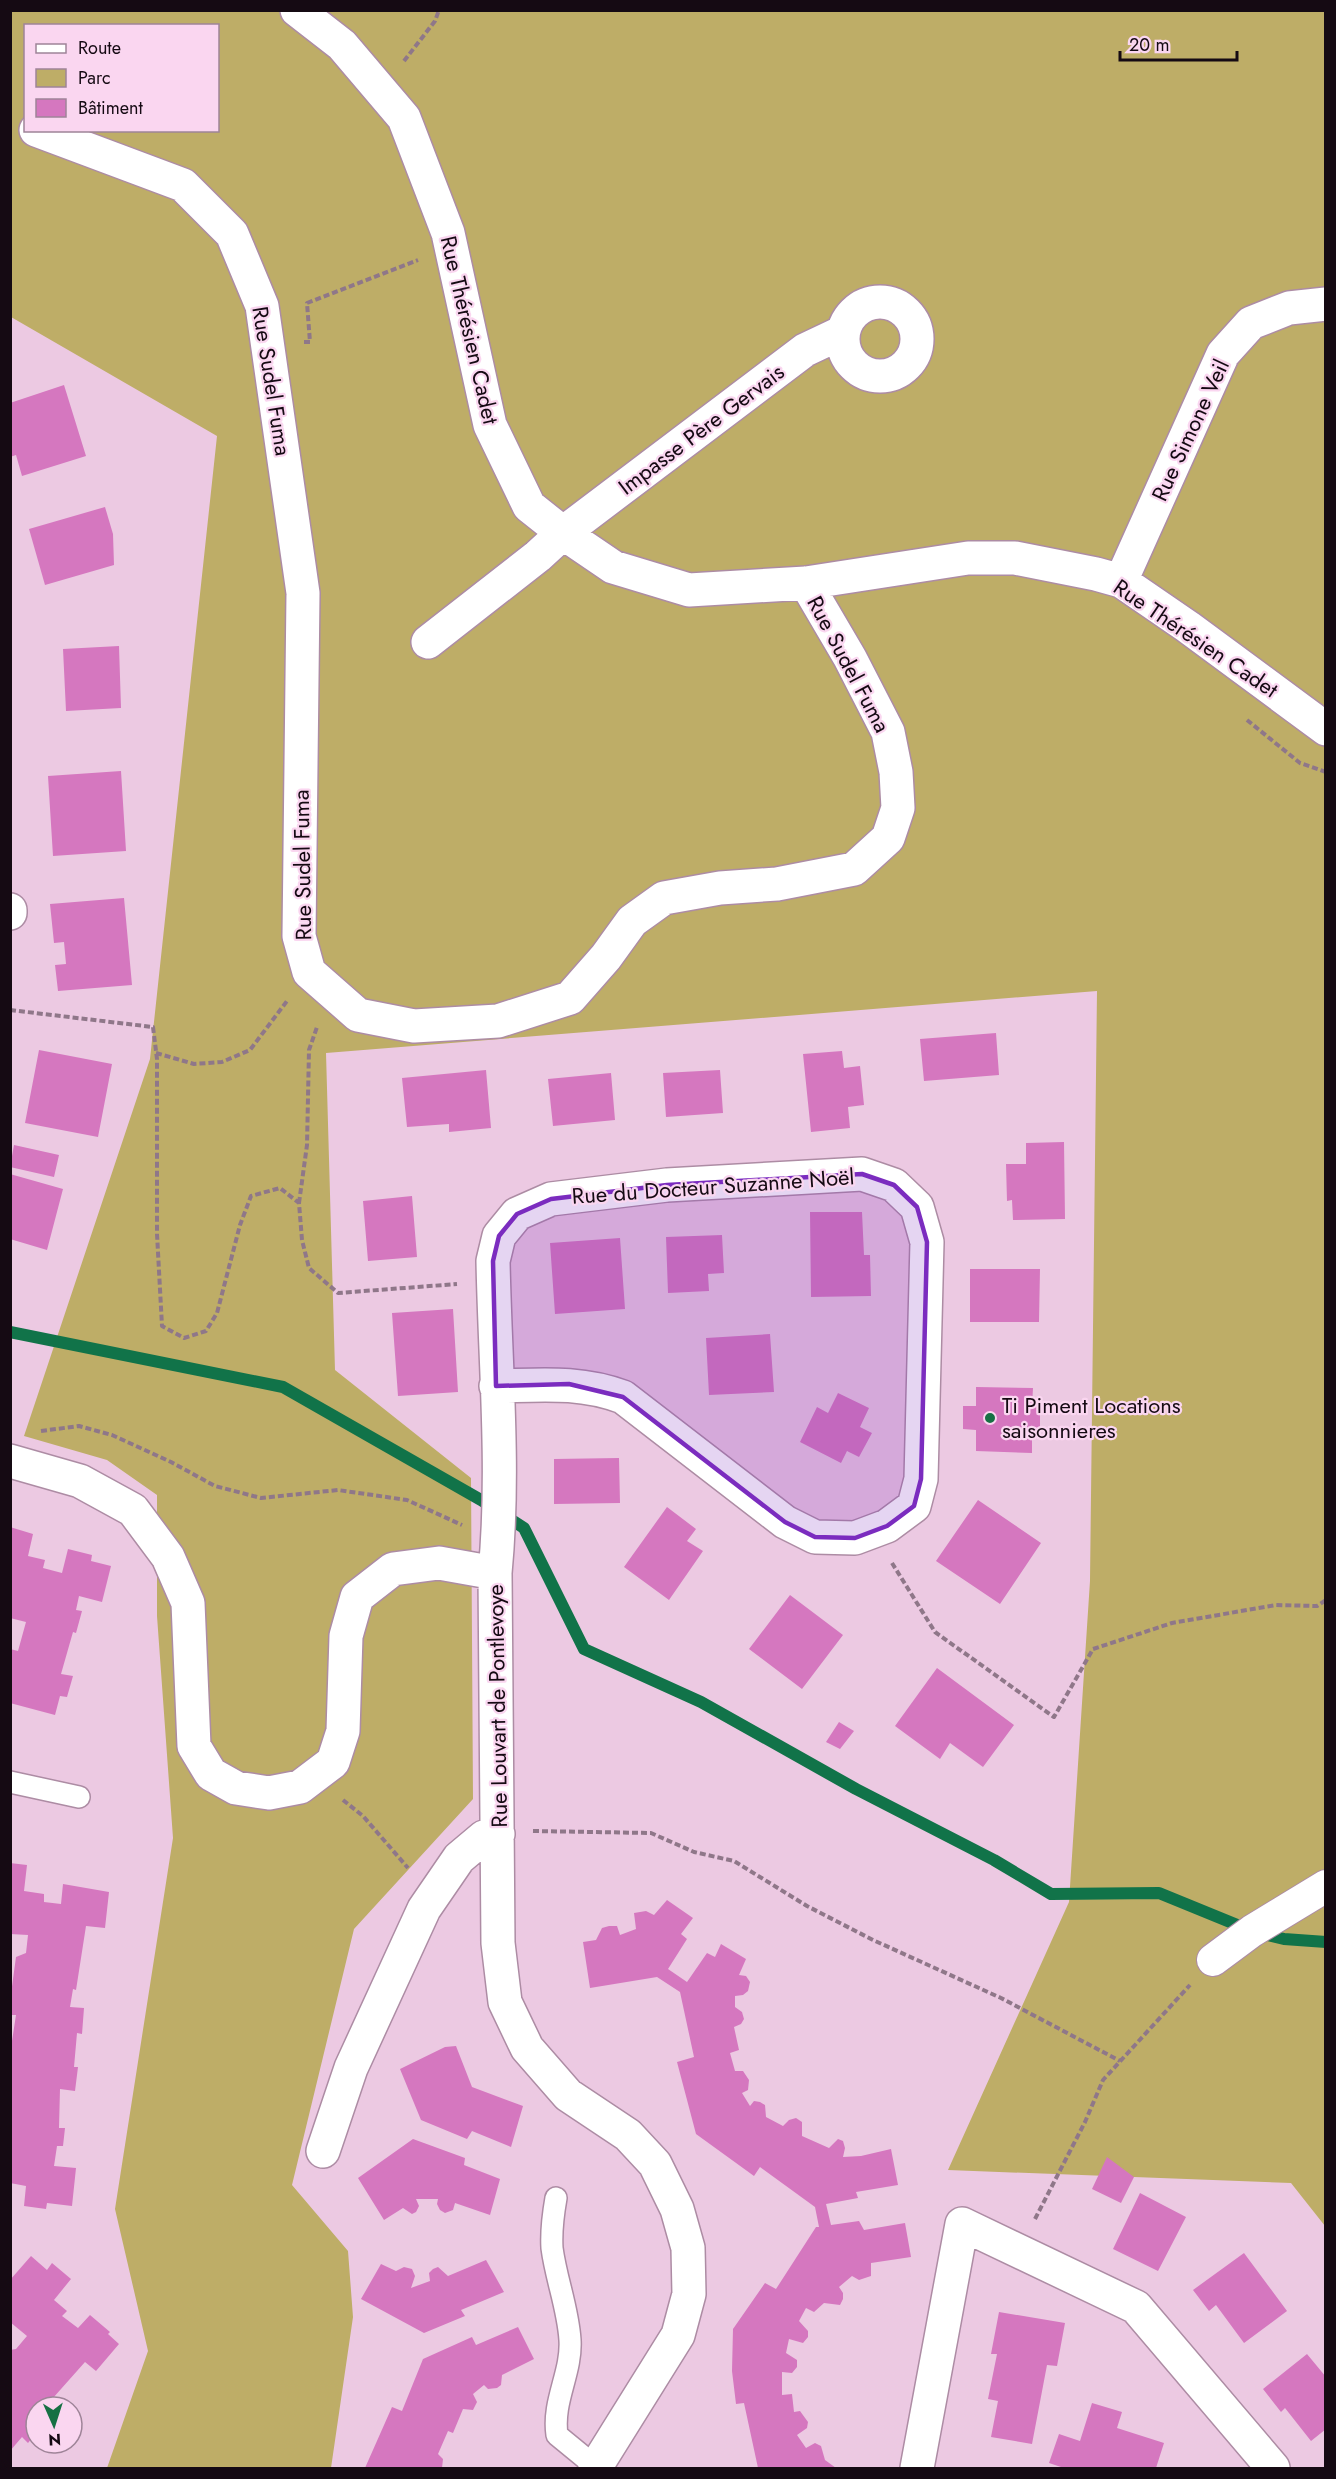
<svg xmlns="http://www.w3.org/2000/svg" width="1336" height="2479" font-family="Jost,sans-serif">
	<rect width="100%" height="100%" fill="#ecc9e2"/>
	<path fill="#bead67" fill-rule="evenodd" d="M11 11H1325V2226L1291 2183 948 2170 1069 1902 1090 1581 1097 991 326 1053 335 1370 471 1478 473 1799 354 1929 292 2185 348 2251 353 2317 331 2468H107L148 2351 115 2209 173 1838 157 1616V1495L107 1460 24 1436 150 1059 217 436 11 317ZM26 26H218V130H26Z"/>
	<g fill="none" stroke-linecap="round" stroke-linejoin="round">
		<path stroke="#117349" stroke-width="12" d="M10 1332 283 1387 481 1500 524 1528 584 1649 701 1702 856 1789 994 1860 1051 1894 1159 1893 1252 1931 1284 1939 1326 1942"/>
	</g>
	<path fill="#d577bf" d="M64 385 86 456 22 476 16 455 10 457V403Z
		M105 507 113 534 114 565 45 585 29 529Z
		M119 646 121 708 66 711 63 649Z
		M121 771 126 851 53 856 48 776Z
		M124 898 132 985 58 991 55 965 66 964 64 942 54 943 50 904Z
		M996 1033 999 1075 924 1081 920 1039Z
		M39 1050 112 1064 98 1137 25 1123Z
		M842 1051 844 1068 860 1066 864 1105 848 1107 850 1128 811 1132 803 1054Z
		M486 1070 491 1128 449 1132V1124L407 1127 402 1078Z
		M720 1070 723 1113 666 1117 663 1073Z
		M611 1073 615 1120 553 1126 548 1079Z
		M1064 1142 1065 1219 1013 1220 1012 1200 1007 1201 1006 1164H1026V1143Z
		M14 1145 59 1155 54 1177 10 1167Z
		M10 1174 63 1189 47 1250 10 1239Z
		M412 1196 417 1257 368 1261 363 1201Z
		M810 1212H862L864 1255H870L871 1296 811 1297Z
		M722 1235 724 1273 708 1274 709 1291 668 1293 666 1237Z
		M620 1238 625 1309 555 1314 550 1243Z
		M970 1269H1040L1039 1322H970Z
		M453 1309 458 1392 398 1396 392 1313Z
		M770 1334 774 1392 709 1395 706 1338Z
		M976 1387 1033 1388 1032 1406H1040V1430H1032V1453L976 1451V1430L963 1429V1406H976Z
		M838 1393 869 1408 860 1427 872 1433 859 1457 847 1451 841 1463 800 1442 817 1407 828 1413Z
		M619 1458 620 1503 554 1504V1459Z
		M978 1500 1041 1543 1000 1604 936 1561Z
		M667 1507 696 1529 687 1541 703 1551 669 1600 624 1567Z
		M10 1527 33 1534 28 1556 45 1560 43 1568 62 1573 68 1549 92 1555 91 1561 111 1566 102 1602 79 1596 76 1610 82 1611 76 1633 73 1632 61 1674 73 1676 67 1697 60 1696 55 1715 10 1703V1649L18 1651 26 1622 10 1618Z
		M790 1595 843 1635 802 1689 749 1649Z
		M937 1668 1014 1725 983 1767 950 1743 940 1759 895 1726Z
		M839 1722 854 1731 840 1749 826 1742Z
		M10 1863 27 1865 24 1891 44 1894V1902L61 1904 63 1884 109 1892 105 1928 86 1926 76 1990 73 1989 70 2007 84 2008 82 2034 77 2033 74 2067H78L75 2091 60 2089 59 2128H65L63 2146H57L54 2166 76 2168 72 2206 47 2203 46 2209 24 2206 26 2186 10 2183V2054L16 2015H10V2001L16 1957 26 1953 28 1935 10 1934Z
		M667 1900 693 1918 681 1934 687 1939 668 1969 687 1982 707 1953 715 1957 721 1944 746 1959 739 1975 746 1976 750 1982 748 1991 743 1995 735 1996V2007L742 2012 744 2019 741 2024 734 2027 739 2050 730 2053 735 2071H743L749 2080 748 2090 742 2093 750 2106 754 2101 760 2102 765 2105 766 2117 783 2126 789 2120 796 2118 802 2122V2136L829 2148 838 2139 843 2141 845 2148 843 2157 861 2156 891 2149 898 2185 856 2192 858 2198 826 2204 831 2225 859 2221 864 2230 905 2223 911 2257 871 2263V2276L859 2280 852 2276 839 2287 843 2293V2299L840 2305 824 2303 814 2312 806 2308 799 2321 808 2331V2337L803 2343 789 2339 786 2353 797 2360V2367L792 2373 782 2372V2395L792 2394 794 2412 800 2411 808 2422 807 2428 797 2435 806 2448 815 2443 821 2446 825 2460 836 2468H758L744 2403 736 2404 732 2371 733 2329 765 2283 776 2289 816 2227H819L815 2207 760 2167 754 2176 696 2134 677 2062 694 2057 680 1992 657 1977 590 1988 583 1942 596 1940 602 1928 609 1926H617L620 1935 636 1929 634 1913 646 1911 654 1915Z
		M456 2046 472 2087 523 2106 511 2147 472 2131 467 2139 421 2120 400 2069 445 2047Z
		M413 2139 465 2158 464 2165 500 2179 490 2215 455 2203 453 2210 445 2213 440 2210 437 2204 438 2199H416L419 2206 416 2212 412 2214 403 2208 384 2220 358 2178Z
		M1107 2157 1134 2177 1121 2203 1092 2189Z
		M1140 2193 1186 2217 1158 2271 1113 2249Z
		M1244 2253 1287 2311 1244 2343 1216 2305 1209 2311 1193 2290Z
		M31 2256 47 2270 52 2263 71 2279 54 2300 67 2311 62 2316 78 2328 90 2315 110 2332 108 2334 119 2344 96 2371 85 2362 45 2407H36V2416L31 2421 36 2425V2433L28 2443 22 2437 10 2451V2350L16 2349 27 2336 10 2322V2280Z
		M486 2260 504 2292 461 2310 465 2316 424 2333 361 2299 381 2264 396 2271 404 2267 412 2269 415 2276 411 2288 430 2281 429 2273 433 2269 438 2267 448 2276Z
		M999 2312 1065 2323 1057 2366 1047 2365 1032 2444 991 2437 998 2401 988 2399 997 2354H991Z
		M518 2327 534 2359 502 2375 501 2385 497 2388 488 2389 484 2385 473 2394 477 2402 473 2410 463 2409 453 2433 448 2431 438 2454 443 2459 442 2468H365L392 2407 402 2411 423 2359 472 2337 476 2345Z
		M1307 2354 1326 2377V2429L1311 2441 1285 2408 1281 2412 1263 2389Z
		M1092 2403 1122 2412 1117 2428 1164 2443 1156 2468H1064L1049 2463 1059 2434 1080 2441Z"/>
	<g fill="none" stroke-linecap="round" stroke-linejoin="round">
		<defs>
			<path id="service" d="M10 1782 79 1797
				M556 2198C553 2215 551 2231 552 2248 556 2279 568 2308 570 2340 572 2373 552 2401 557 2435L596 2467"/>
			<path id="pedestrian" d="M1213 1960 1252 1931 1326 1886"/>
			<path id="minor" d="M297 10 342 45 404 118 448 233 490 425 529 506 563 533 613 567 689 590 806 583 968 558H1015L1096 574 1121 581 1188 627 1326 729
				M36 130 183 185 232 234 262 306 303 593 299 936 309 972 358 1015 414 1026 498 1021 570 998 606 957 632 921 664 898 720 888 777 884 854 869 888 838 898 808 896 772 888 732 850 658 806 583
				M843 339a37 37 0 1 1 74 0a37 37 0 1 1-74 0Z
				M1121 581 1223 354 1251 323 1289 308 1326 304
				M428 642 538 556 563 533 805 350 843 332
				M10 910V913
				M10 1461 80 1481 133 1510 168 1557 188 1603 194 1746 211 1774 236 1788 269 1793 300 1787 333 1762 343 1731 346 1636 357 1597 393 1569 439 1563 495 1573 498 1943 505 2002 527 2048 568 2095 628 2135 655 2164 677 2209 688 2248 689 2294 678 2335 595 2468
				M495 1573C505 1470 495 1364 493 1261L499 1236 517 1214 551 1199 667 1185 862 1174 894 1185 917 1207 927 1242 921 1479 914 1506 887 1526 855 1538 815 1537 785 1522 623 1397C580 1381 542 1385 496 1386
				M323 2151 351 2068 424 1909 459 1858 484 1837 498 1834
				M917 2468 962 2224 1136 2307 1273 2468"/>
		</defs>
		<use href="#service" stroke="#ad8ca4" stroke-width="24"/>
		<use href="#pedestrian" stroke="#ad8ca4" stroke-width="34"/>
		<use href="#minor" stroke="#ad8ca4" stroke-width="36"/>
		<path stroke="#8f7789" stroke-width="4" stroke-dasharray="6 3" stroke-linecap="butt" d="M404 61 435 21 439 10
			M304 342H310L307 303 418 260
			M1247 720 1300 763 1326 772
			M10 1010 153 1027 157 1059V1234L162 1326 184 1338 206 1331 217 1313 240 1225 251 1196 280 1188 299 1203 302 1240 309 1268 338 1293 457 1284
			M156 1053 194 1064 222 1062 250 1050 287 1001
			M299 1203 307 1145 309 1050 317 1027
			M41 1431 79 1426 112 1435 171 1462 215 1486 261 1498 338 1490 407 1500 462 1525
			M892 1563 935 1632 1054 1717 1093 1649 1172 1623 1276 1605 1317 1606 1326 1600
			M343 1800 363 1816 408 1868
			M533 1831 651 1833 694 1852 734 1861 807 1906 873 1940 1001 1998 1120 2061
			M1035 2219 1085 2122 1103 2080 1190 1985"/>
		<use href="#service" stroke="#fff" stroke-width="21"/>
		<use href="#pedestrian" stroke="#fff" stroke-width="32"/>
		<use href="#minor" stroke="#fff" stroke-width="33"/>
	</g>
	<path fill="#7b2cbf" fill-opacity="0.2" stroke="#7b2cbf" stroke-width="4.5" stroke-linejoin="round" d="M862 1174 894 1185 917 1207 927 1242 921 1479 914 1506 887 1526 855 1538 815 1537 785 1522 623 1397 569 1384 496 1386 493 1261 499 1236 517 1214 551 1199 667 1185Z"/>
	<circle fill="#167044" stroke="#fad6f0" stroke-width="2" cx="990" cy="1418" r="6"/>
	<g text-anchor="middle" stroke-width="4.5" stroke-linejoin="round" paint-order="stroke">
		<g font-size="22" fill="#150a13" stroke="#fad6f0">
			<text transform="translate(470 330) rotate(77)" y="8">Rue Thérésien Cadet</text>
			<text transform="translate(272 381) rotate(81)" y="8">Rue Sudel Fuma</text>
			<text transform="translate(701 429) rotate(-37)" y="8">Impasse Père Gervais</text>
			<text transform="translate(1190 430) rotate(-65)" y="8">Rue Simone Veil</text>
			<text transform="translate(1196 638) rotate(34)" y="8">Rue Thérésien Cadet</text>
			<text transform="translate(849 664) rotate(62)" y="8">Rue Sudel Fuma</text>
			<text transform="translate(302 865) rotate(-91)" y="8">Rue Sudel Fuma</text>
			<text transform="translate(713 1186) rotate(-4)" y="8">Rue du Docteur Suzanne Noël</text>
			<text transform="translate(497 1706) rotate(-91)" y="8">Rue Louvart de Pontlevoye</text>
		</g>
		<g font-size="22" fill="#150a13" stroke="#fad6f0" text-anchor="start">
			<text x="1002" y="1413">Ti Piment Locations<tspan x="1002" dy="25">saisonnieres</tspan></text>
		</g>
	</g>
	<rect width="1336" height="2479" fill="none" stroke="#150a13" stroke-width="24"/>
	<rect x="24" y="24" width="195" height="108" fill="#fad6f0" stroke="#9e8498" stroke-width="1.5"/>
	<rect x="36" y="44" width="30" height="9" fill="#ffffff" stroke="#9e8498" stroke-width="1.5"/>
	<text x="78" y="54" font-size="18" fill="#150a13">Route</text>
	<rect x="36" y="69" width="30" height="18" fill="#bead67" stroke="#9e8498" stroke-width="1.5"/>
	<text x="78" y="84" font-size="18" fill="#150a13">Parc</text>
	<rect x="36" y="99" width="30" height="18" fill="#d577bf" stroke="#9e8498" stroke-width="1.5"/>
	<text x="78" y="114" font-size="18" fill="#150a13">Bâtiment</text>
	<g transform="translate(54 2425) rotate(177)"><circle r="28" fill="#fad6f0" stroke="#9e8498" stroke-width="1.5"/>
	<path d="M0-4.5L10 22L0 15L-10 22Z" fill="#167044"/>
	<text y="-9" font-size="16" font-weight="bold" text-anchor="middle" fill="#150a13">N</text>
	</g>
	<path d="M1120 51v9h117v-9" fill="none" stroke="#150a13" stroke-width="3"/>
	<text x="1129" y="51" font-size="18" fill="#150a13" stroke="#fad6f0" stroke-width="4.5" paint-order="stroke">20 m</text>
</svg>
